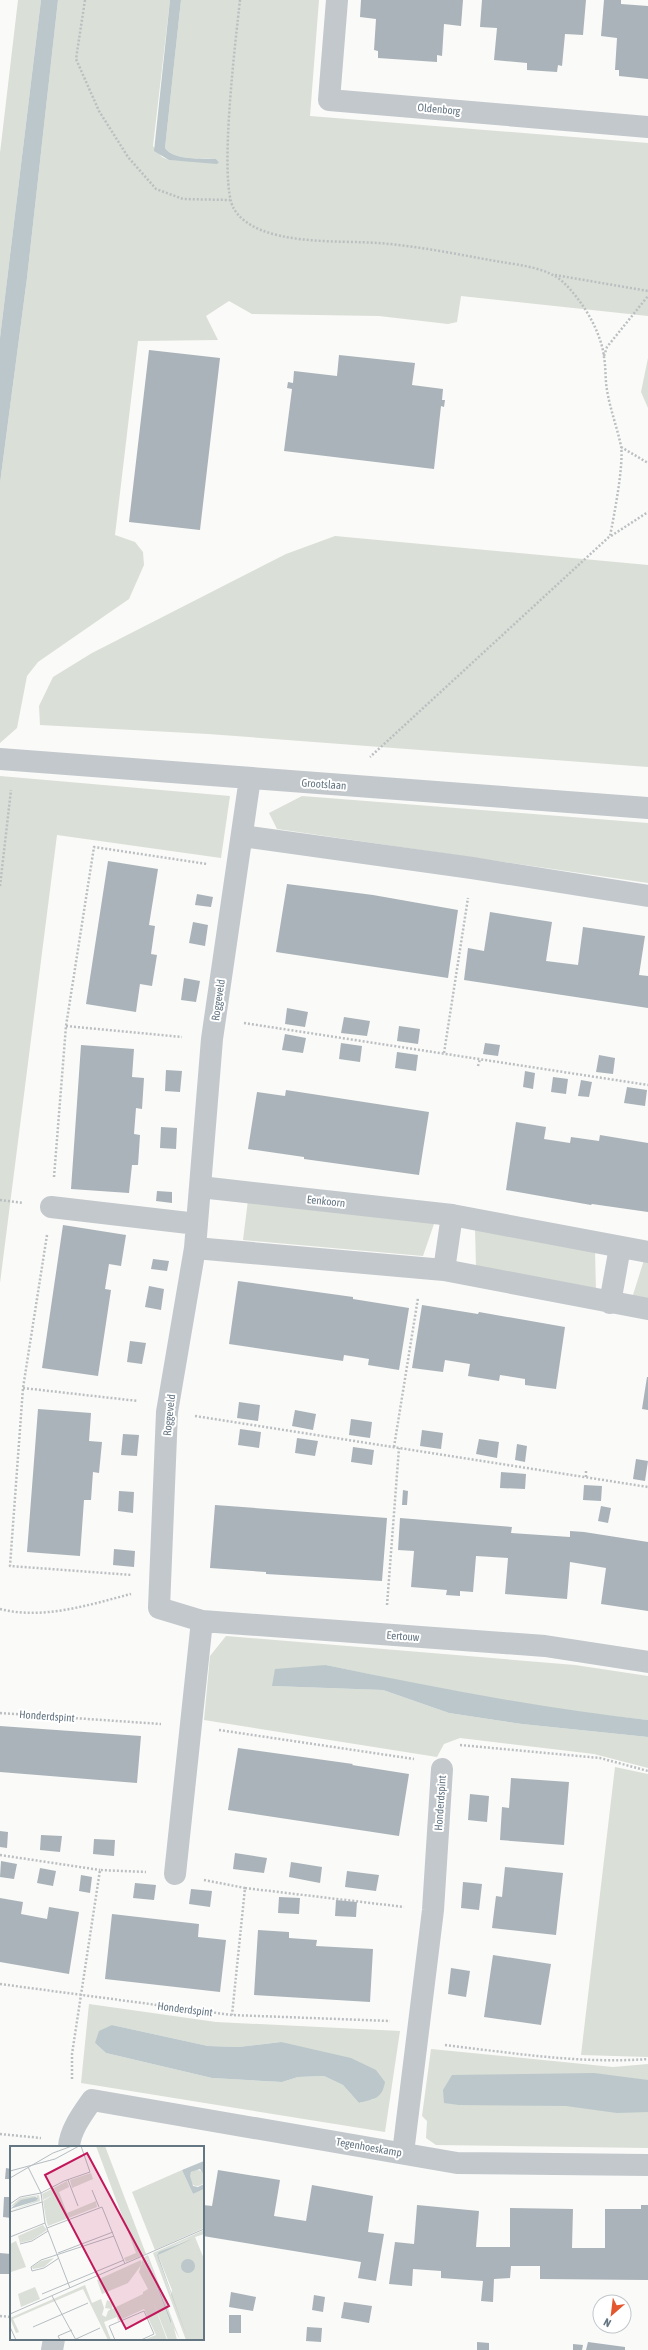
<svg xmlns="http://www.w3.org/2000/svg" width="648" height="2350" font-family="'Asap Condensed',sans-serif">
	<rect width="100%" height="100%" fill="#fafaf8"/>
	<path fill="#dadfd7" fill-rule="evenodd" d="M18 0H41L0 338V153Z
		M58 0H170L153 146 162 157 169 160 219 162 216 159C202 158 174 161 165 148L181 0H319L310 116 648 143V316L461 296 457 322 448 324 379 316 252 314 229 301 206 316 218 340 138 341 115 535 135 542 143 552 144 565 129 599 38 662 27 676 17 728 0 743V483L27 278Z
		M648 358V408L641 392Z
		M335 536 648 565V767L208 734 40 725 39 706 53 677 92 653 286 554Z
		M0 776 230 796 221 858 57 835 0 1283Z
		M302 796 648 823V883L277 829 269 813Z
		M248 1200 435 1221 423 1256 243 1240Z
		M475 1228 595 1250 596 1292 476 1267Z
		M644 1260H648V1300L632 1298Z
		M226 1636 575 1665 648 1676V1720L585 1713 463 1694 326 1665 272 1686 383 1690 449 1713 522 1724 648 1737V1768L594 1754 460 1738 444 1744 437 1757 204 1720 210 1656Z
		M615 1767 648 1774V2057L581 2055Z
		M89 2004 216 2022 400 2031 385 2132 81 2083ZM112 2025 208 2046 238 2047 281 2042 374 2099 359 2103 343 2085 324 2076 298 2077 282 2082 212 2078 106 2053 95 2043Z
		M431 2049 613 2067 648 2064V2148L436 2145 426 2138 427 2121 422 2116Z"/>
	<path fill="#bbc7cb" d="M41 0H58L27 278 0 483V338Z
		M170 0H181L165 148C174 161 202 158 216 159L219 162 217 164 169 160 154 151Z
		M326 1665C433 1687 539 1708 648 1720V1737L522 1724 449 1713 383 1690 272 1686 275 1669Z
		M112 2025 208 2046 238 2047 281 2042 351 2058 376 2070 385 2082C382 2099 374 2099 359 2103L343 2085 324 2076 298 2077 282 2082 212 2078 106 2053 95 2043 99 2031Z
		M594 2073 648 2080V2112L617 2113 566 2106 459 2105 444 2103 443 2090 452 2075Z"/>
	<path fill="#aab3b9" d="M361 0H463L461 26 444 24 442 56 437 55V62L378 58V51L374 50 376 19 360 17Z
		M482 0H586L583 35 565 34 562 66 558 65 557 72 527 70V63L494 60 497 28 480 27Z
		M604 0H621V4L648 6V79L619 76V70H615L617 38 601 36Z
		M149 350 220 358 200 530 129 522Z
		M339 355 415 363 412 385 443 389 442 400H445L444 407 441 406 434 469 284 451 292 389 287 388 288 382 293 383 294 371 337 376Z
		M108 861 158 869 149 925 155 926 151 954 157 955 152 986 140 984 136 1012 86 1004Z
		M287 884 373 895 458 910 448 978 276 952Z
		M197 894 213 897 211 907 195 905Z
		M490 912 552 922 546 961 578 965 583 927 645 936 639 975 648 976V1008L464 980 468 948 484 951Z
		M193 922 208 925 205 946 189 943Z
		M184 978 200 981 196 1002 181 1000Z
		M287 1008 308 1012 305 1027 285 1024Z
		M344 1017 370 1021 367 1036 341 1033Z
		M399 1026 420 1029 418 1044 397 1041Z
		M285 1034 306 1038 303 1053 282 1050Z
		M341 1043 362 1046 360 1062 339 1059Z
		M485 1043 500 1045 498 1056 483 1054Z
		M81 1045 134 1049 132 1077 144 1078 142 1109 136 1108 134 1134 140 1135 138 1165H132L129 1193 71 1189Z
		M397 1052 418 1055 416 1071 395 1068Z
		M599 1055 615 1058 613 1074 596 1072Z
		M166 1070 182 1071 180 1092 165 1091Z
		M525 1071 535 1073 533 1089 523 1087Z
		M553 1077 568 1079 566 1094 551 1092Z
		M581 1080 592 1082 589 1097 578 1096Z
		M627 1087 647 1090 645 1106 624 1103Z
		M286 1090 429 1112 419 1175 304 1159V1157L248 1149 257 1092 285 1096Z
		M516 1122 546 1127 544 1139 570 1143 571 1137 599 1141 600 1135 648 1143V1212L592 1204 591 1205 506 1190Z
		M161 1127 177 1128 176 1149 160 1148Z
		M157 1191 172 1192V1203L156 1201Z
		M63 1225 126 1235 121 1266 109 1264 105 1289 111 1290 98 1376 42 1368Z
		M153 1259 169 1261 167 1271 151 1269Z
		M238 1281 353 1297V1299L409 1308 399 1370 368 1365 369 1359 344 1355 343 1361 229 1344Z
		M149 1286 164 1289 161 1310 145 1307Z
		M422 1305 478 1314 479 1312 565 1327 556 1389 525 1385V1379L500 1375 499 1381 468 1376 470 1364 445 1360 443 1372 412 1368Z
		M130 1341 146 1343 142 1364 127 1362Z
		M647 1377H648V1410L642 1409Z
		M239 1402 260 1405 258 1421 237 1418Z
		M38 1409 91 1413 89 1441 102 1442 99 1473 93 1472 91 1500H84L80 1556 27 1552Z
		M295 1410 316 1414 313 1430 292 1426Z
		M351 1419 372 1422 370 1438 349 1435Z
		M240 1429 261 1432 259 1448 238 1445Z
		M422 1430 443 1433 441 1449 420 1446Z
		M123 1434 139 1435 137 1456 121 1455Z
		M297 1438 318 1441 315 1456 295 1453Z
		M479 1439 499 1442 497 1458 476 1454Z
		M517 1444 527 1446 525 1462 515 1460Z
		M353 1447 374 1450 372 1465 351 1462Z
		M636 1459 648 1461 645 1481 633 1479Z
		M501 1472 526 1474 525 1489 500 1488Z
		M584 1485 602 1486 601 1501 583 1500Z
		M403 1490 408 1491 407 1505H402Z
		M119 1491 134 1492 133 1513 118 1511Z
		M215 1505 387 1518 382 1581 266 1574V1572L210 1568Z
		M601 1506 611 1508 608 1523 598 1521Z
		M400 1518 512 1527 511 1533 570 1537V1531L584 1532 648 1542V1611L601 1604 606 1568 570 1562 567 1599 505 1594 508 1558 476 1556 473 1592 460 1591V1596L446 1595 447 1590 411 1587 414 1551 398 1550Z
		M114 1549 135 1551 134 1567 113 1565Z
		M0 1726 141 1736 137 1783 0 1772Z
		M238 1748 353 1764 352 1765 409 1774 399 1836 228 1810Z
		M511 1778 569 1782 564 1845 500 1840 502 1807 509 1808Z
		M470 1794 489 1796 487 1822 468 1820Z
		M0 1831 8 1832 7 1848 0 1847Z
		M41 1835 62 1836 60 1852 40 1850Z
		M94 1839 115 1840 114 1856 93 1854Z
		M235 1853 267 1858 264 1873 233 1869Z
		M1 1861 17 1864 14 1879 0 1877Z
		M291 1862 322 1867 320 1883 289 1877Z
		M505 1867 563 1873 556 1935 492 1928 496 1896 502 1897Z
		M40 1868 56 1871 53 1886 37 1883Z
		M347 1871 379 1875 376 1891 345 1887Z
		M81 1875 92 1877 90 1893 79 1891Z
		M463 1882 482 1884 479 1910 461 1908Z
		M135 1883 156 1885 154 1900 133 1898Z
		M191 1889 212 1891 210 1907 189 1904Z
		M279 1897 300 1898 299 1914 278 1913Z
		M0 1898 23 1902 21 1914 47 1919 49 1907 79 1912 69 1974 0 1962Z
		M336 1900 357 1902 356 1917 335 1916Z
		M112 1914 199 1924 198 1937 226 1940 220 1992 105 1979Z
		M258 1930 289 1932V1938L317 1940 316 1946 373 1949 370 2002 254 1995Z
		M493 1955 551 1964 541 2025 484 2017Z
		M451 1968 470 1971 466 1997 448 1994Z
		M6 2168 11 2169V2179H5Z
		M218 2170 280 2180 274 2216 306 2221 312 2185 373 2196 368 2232 384 2234 376 2281 358 2278 361 2262 203 2236V2205L212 2206Z
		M4 2197H11V2218L3 2217Z
		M417 2205 479 2211 476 2247H510V2208L573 2209 572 2248H605V2209H641V2205H648V2280L540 2279V2266H511L510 2278 494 2279 493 2302 481 2301 483 2281 441 2278V2271L413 2269 412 2286 389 2284 395 2242 414 2244Z
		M0 2253 11 2254V2274H0Z
		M231 2292 256 2297 253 2311 229 2307Z
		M314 2295 325 2297 323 2312 312 2310Z
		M344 2302 372 2306 369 2323 341 2318Z
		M229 2315H241V2333H229Z
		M307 2327 322 2328 321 2342 306 2341Z
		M477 2342 489 2343V2350H477Z
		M588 2342 625 2347V2350H586Z
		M573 2344 583 2345 582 2350H573Z"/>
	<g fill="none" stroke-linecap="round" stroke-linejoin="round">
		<path stroke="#bbbfc2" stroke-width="2.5" stroke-dasharray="2 2" stroke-linecap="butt" d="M85 0 76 59 99 111 128 157 156 189 183 199 230 200
			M240 0C236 37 218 183 234 209 257 247 340 240 378 243 419 246 461 255 501 262 520 265 548 268 563 282 582 300 601 331 604 357 606 368 605 379 607 390 610 409 617 427 621 446 624 464 614 516 610 536L370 757
			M555 275 648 291
			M604 356 607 347 648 296
			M621 447 648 463
			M611 536 648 512
			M0 886 11 790
			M244 1023 648 1085
			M66 1026 182 1037
			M444 1053 468 898
			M478 1066 480 1059
			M54 1177 66 1026 94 847 207 864
			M0 1200 23 1203
			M47 1235 23 1388 10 1566 132 1575
			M23 1388 138 1401
			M195 1416 648 1487
			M394 1447 418 1298
			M586 1477V1470
			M387 1605 399 1448
			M0 1609C43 1620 88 1605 131 1594
			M0 1713 161 1724
			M219 1730 414 1759
			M460 1745 600 1758 648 1771
			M0 1855 100 1870
			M204 1880 245 1888 232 2015
			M245 1888 404 1907
			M0 1984 232 2015 390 2021
			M445 2045C513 2053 580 2064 648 2059
			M72 2079V2054L100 1870 146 1872
			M0 2134 41 2138
			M0 2316 11 2317"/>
		<path stroke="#c3c8cc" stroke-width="22" d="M337 0 329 100 648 127
			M0 759 648 808
			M250 778 212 1039 195 1248 167 1412 159 1608 202 1621 545 1646 648 1662
			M242 836 472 868 648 896
			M200 1187 452 1215 648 1252
			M51 1207 197 1224
			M195 1248 444 1270 648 1309
			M444 1270 452 1215
			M610 1303 620 1247
			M175 1874 202 1621
			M69 2147C70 2130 83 2113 92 2100L457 2163 648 2165
			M403 2153 433 1910 442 1769
			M52 2350 54 2339"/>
	</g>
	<g text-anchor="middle" stroke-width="4" stroke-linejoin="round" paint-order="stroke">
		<g font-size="11" fill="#657683" stroke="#fff">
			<text transform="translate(439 109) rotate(5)" y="4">Oldenborg</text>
			<text transform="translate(324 784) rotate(4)" y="4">Grootslaan</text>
			<text transform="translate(218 1000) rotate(-82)" y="4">Roggeveld</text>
			<text transform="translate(326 1201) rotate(6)" y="4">Eenkoorn</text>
			<text transform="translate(169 1415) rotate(-84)" y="4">Roggeveld</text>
			<text transform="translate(403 1636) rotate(4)" y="4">Eertouw</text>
			<text transform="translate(47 1716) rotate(4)" y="4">Honderdspint</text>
			<text transform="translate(440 1803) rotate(-86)" y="4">Honderdspint</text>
			<text transform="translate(185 2009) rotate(7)" y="4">Honderdspint</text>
			<text transform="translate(369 2147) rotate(10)" y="4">Tegenhoeskamp</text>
		</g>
	</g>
	<g transform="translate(10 2146)">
		<rect width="194" height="194" fill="#fafaf8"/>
		<path d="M86 0H95L136 108 116 116 114 112 126 107ZM179 32a8 8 0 1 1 16 0a8 8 0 1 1-16 0ZM172 24 183 48 194 43V82L145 104 122 46ZM81 27 83 33 62 42 60 34ZM57 35 59 41 45 48 49 46 57 67 86 55 87 61 38 80 36 73 52 68 36 73 33 55 43 49 33 54 32 48ZM29 49 30 55 0 65 26 55 27 50 0 61 10 52ZM33 79 37 84 22 94 10 97 8 90ZM194 84V88L185 91 194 113V194H176L143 107ZM180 92 148 109 162 144 161 149 147 108ZM6 95 16 121 1 126 0 98ZM138 109 170 194 164 182 167 194H158L143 155 157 194H134L146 189 134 163 108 175 107 171 94 176 101 194H98L73 143 3 173 9 186 6 187 0 172 75 139 82 157 91 153 94 162 92 169 96 171 98 165 101 163 95 162 97 154 103 157 102 163 133 148V146L138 143 129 126 133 112ZM137 112 161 174V178L136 113ZM44 112 34 121 23 123 22 121 31 115ZM131 114 132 118 118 137 92 148 87 134ZM25 141 30 153 11 161 8 148Z" fill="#dadfd7" fill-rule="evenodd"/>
		<path d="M194 15V29L190 23 181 26 180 30 183 40 188 41 194 38V43L183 48 172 24ZM25 51 28 52 26 55 0 63 11 54ZM182 93 148 109 178 194 147 109 149 106ZM136 112 137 113 161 174V178ZM171 120a7 7 0 1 1 14 0a7 7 0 1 1-14 0Z" fill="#bbc7cb"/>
		<path fill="none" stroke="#b5bdc2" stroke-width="1" d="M18 21 31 47 35 77 60 142M0 25 45 13 69 0M0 32 43 7 62 0M58 34 68 60M82 44 89 61M0 58 10 51 31 47 54 35 80 26 71 0M0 66 32 56M37 82 92 61 115 118M0 91 35 77M10 98 22 95 38 85M48 107 103 86M49 112 34 122 22 125 21 121 31 114 104 90M32 148 114 114M42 150 66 194M0 168 194 83M0 181 6 194M23 181 78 157M66 193 90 182M50 194 48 190 62 184M105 194 99 180 134 165 144 188 131 194"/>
		<path fill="#c2185b" fill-opacity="0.15" stroke="#c2185b" stroke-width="2" d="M77 7 159 160 116 183 35 29Z"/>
		<rect width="194" height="194" fill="none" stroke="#657683" stroke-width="2"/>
	</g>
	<g transform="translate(612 2314) rotate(208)"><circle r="19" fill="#ffffff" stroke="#c1c8cd"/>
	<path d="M0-3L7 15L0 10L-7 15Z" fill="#e4572e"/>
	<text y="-6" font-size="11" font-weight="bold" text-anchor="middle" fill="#657683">N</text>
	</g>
</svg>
